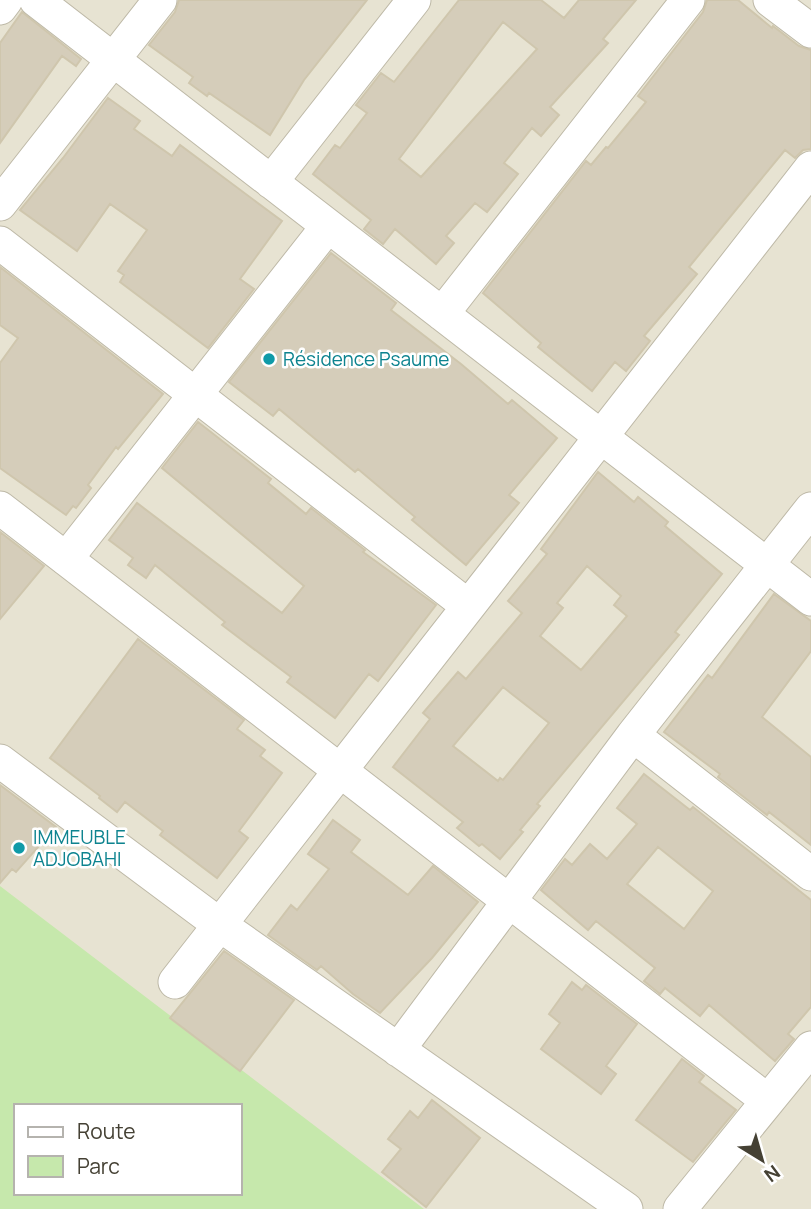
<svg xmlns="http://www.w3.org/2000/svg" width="811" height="1209" font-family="Manrope,sans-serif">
	<rect width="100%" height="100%" fill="#f3f0e5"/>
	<path fill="#e7e3d2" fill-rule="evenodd" d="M0 0H811V1209H0ZM16 1106H240V1193H16Z"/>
	<path fill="#c6e8ac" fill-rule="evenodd" d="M0 886 424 1209H0ZM16 1106H240V1193H16Z"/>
	<path fill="#d5cdba" stroke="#cfc6ad" stroke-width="2" fill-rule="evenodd" d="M179 0H367L304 80 270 135 209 93 207 96 189 83 193 77 149 45 175 12Z
		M459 0H541L564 18 579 0H636L603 39 608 43 550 107 559 115 541 136 532 128 504 163 518 174 487 212 475 203 446 236 454 243 436 264 395 229 383 244 364 229 371 220 313 174 335 145 340 148 367 113 356 105 381 73 394 82ZM503 22 537 49 421 177 399 159Z
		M707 0H738L772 28 773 26 799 46 811 50V149L803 150 795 158 785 150 689 267 697 274 644 336 650 341 626 371 615 362 592 391 538 347 541 343 483 293 586 161 591 165 606 147 608 148 646 102 638 96 703 12Z
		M22 12 81 59 76 66 62 56 0 143V43Z
		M108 98 140 121 134 129 172 156 180 145 282 221 240 279 254 289 208 348 120 282 124 275 118 271 147 230 110 204 77 251 20 210 63 158Z
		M331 253 396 303 391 310 461 364 508 404 512 400 557 438 509 495 519 503 466 565 412 520 415 517 358 469 355 472 279 409 273 416 229 382Z
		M0 267 163 394 118 449 116 447 88 485 91 488 76 508 73 506 66 515 0 468V363L18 338 0 325Z
		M198 422 271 479 268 483 306 514 311 508 365 550 363 552 436 605 378 681 369 674 335 718 287 682 291 677 222 625 225 622 155 565 146 578 128 565 133 558 109 540 137 503 282 613 304 586 162 468Z
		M598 472 634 502 638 497 668 522 665 526 722 574 675 632 679 635 537 804 540 806 520 830 523 832 500 859 482 844 479 846 457 828 463 822 393 767 430 719 423 713 458 672 466 679 522 613 508 601 547 554 541 549ZM587 566 621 596 614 605 627 616 581 670 540 636 563 608 557 603ZM503 687 549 723 503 780 500 778 498 781 453 746Z
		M0 532 44 566 0 619Z
		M774 594 811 621V651L762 717 811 757V845L769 812 767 815 718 777 720 774 664 732 708 675 712 678Z
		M138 639 244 720 237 729 265 750 260 756 282 773 239 831 248 838 217 878 160 835 163 831 125 802 117 812 99 798 100 796 50 758Z
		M644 774 690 810 693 807 811 900V1007L788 1034 794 1039 775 1061 709 1005 700 1016 665 988 660 994 644 981 655 968 596 921 588 930 541 890 565 859 572 865 590 844 607 859 637 824 617 808ZM658 847 713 891 684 929 627 884Z
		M0 785 56 827 16 872 12 869 0 883Z
		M333 820 360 840 351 852 408 895 433 866 478 902 432 958 380 1013 353 994 321 966 317 970 268 935 291 905 297 910 329 869 308 854Z
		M224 951 294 1000 240 1071 170 1018Z
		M572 982 582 990 586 985 637 1024 606 1066 616 1074 601 1094 541 1049 560 1023 549 1014Z
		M682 1059 704 1076 699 1082 736 1110 693 1162 636 1120Z
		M432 1100 480 1138 426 1207 382 1172 401 1149 388 1139 410 1111 418 1118Z"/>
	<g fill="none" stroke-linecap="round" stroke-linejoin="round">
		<defs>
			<path id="minor" d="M36 0 811 599
				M770 0 811 31
				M0 8 6 0
				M271 182 414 0
				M0 204 160 0
				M0 243 468 606
				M442 314 688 0
				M0 508 768 1101
				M66 559 328 226
				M633 735 811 874
				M0 761 220 925 626 1209
				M175 982 811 168
				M398 1050 633 735 811 509
				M680 1209 811 1048"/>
		</defs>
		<use href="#minor" stroke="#beb9a7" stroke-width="35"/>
		<use href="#minor" stroke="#fff" stroke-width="33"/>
	</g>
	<g fill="#0f9aa8" stroke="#fff" stroke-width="2.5">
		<circle cx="269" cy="359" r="7"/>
		<circle cx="19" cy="848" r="7"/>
	</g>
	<g text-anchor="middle" stroke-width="5" stroke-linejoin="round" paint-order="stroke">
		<g font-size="19" fill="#0d838f" stroke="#fff" text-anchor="start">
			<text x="283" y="366">Résidence Psaume</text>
			<text x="33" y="844">IMMEUBLE<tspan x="33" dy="22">ADJOBAHI</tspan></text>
		</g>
	</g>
	<rect x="14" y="1104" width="228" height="91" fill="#ffffff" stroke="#b5b3ae" stroke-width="2"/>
	<rect x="28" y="1127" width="35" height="10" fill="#ffffff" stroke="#b5b3ae" stroke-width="2"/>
	<text x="77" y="1139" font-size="21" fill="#454134">Route</text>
	<rect x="28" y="1156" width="35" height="21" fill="#c6e8ac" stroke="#b5b3ae" stroke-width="2"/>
	<text x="77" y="1174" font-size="21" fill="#454134">Parc</text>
	<g transform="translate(762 1160) rotate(143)" stroke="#ffffff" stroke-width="5" paint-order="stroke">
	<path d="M0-5L12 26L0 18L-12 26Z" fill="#454134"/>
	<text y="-10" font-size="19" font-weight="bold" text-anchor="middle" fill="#454134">N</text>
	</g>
</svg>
